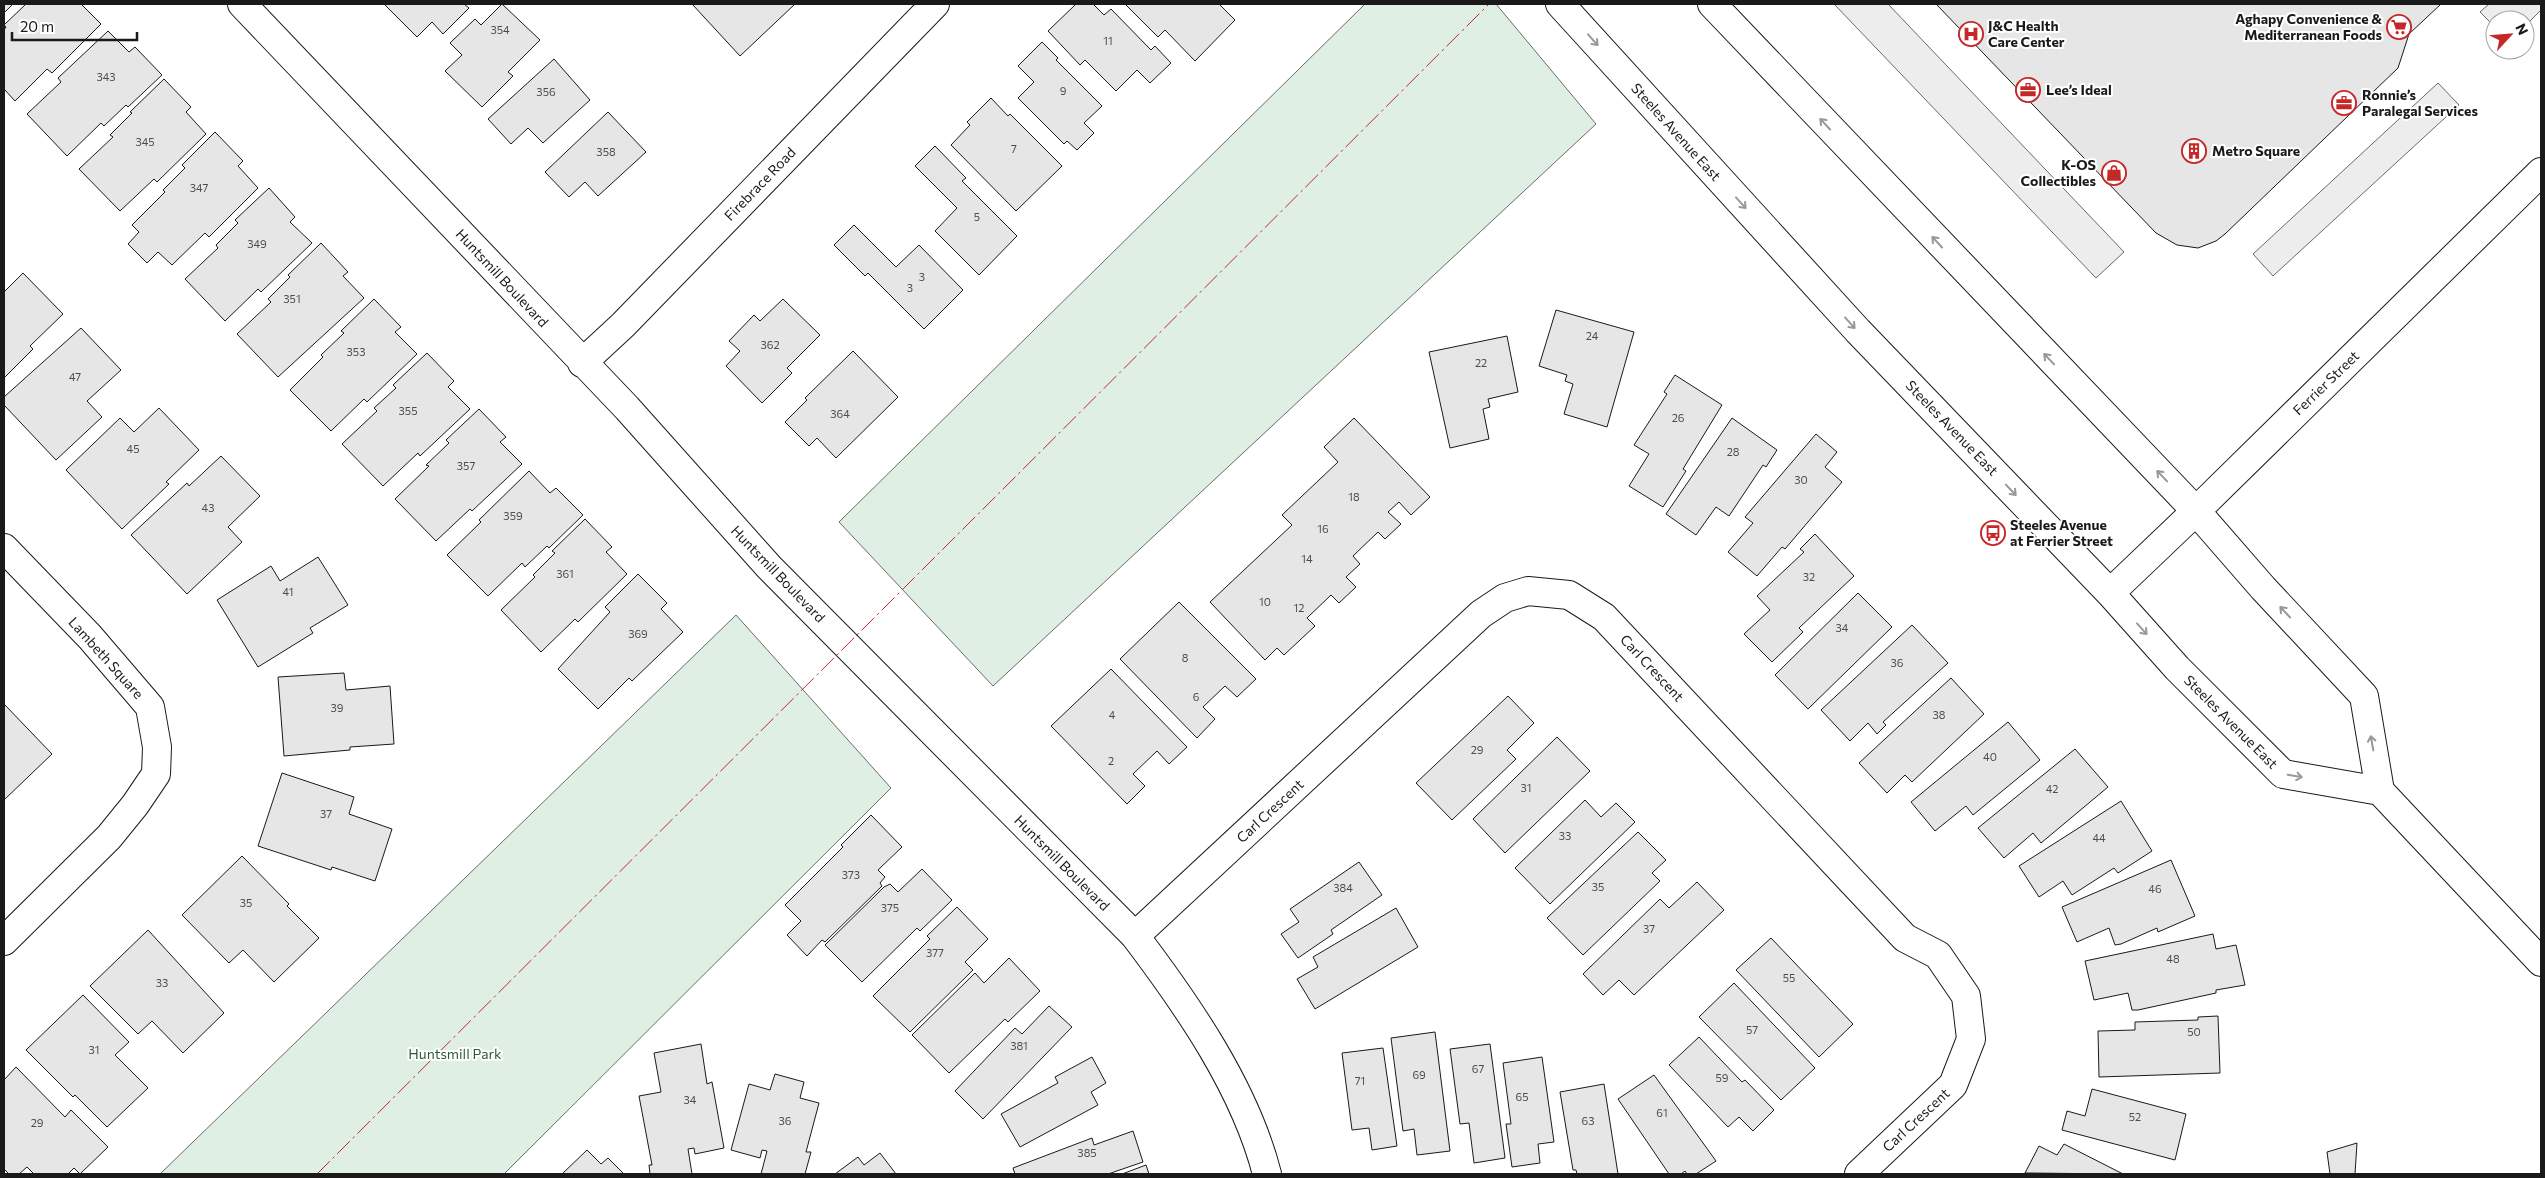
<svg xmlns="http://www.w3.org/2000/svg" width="2545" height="1178" font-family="Commissioner,sans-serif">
	<rect width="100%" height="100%" fill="#fff"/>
	<path fill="#e0efe3" stroke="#6a6a6a" d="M1365 4H1496L1596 124 993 686 839 522Z
		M736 615 891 788 504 1174H160Z"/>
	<path fill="#ededed" stroke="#6a6a6a" d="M1834 4H1888L2124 252 2096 278Z
		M2489 4H2541V10L2525 26V20H2495V27L2480 12Z
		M2438 83 2459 105 2273 276 2253 254Z"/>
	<path fill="#e6e6e6" stroke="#1a1a1a" d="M4 4H13L4 13Z
		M26 4H81L101 24 52 73 47 69 15 101 4 89V30L6 27 4 25Z
		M384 4H464L469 8 443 34 432 22 417 37Z
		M502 4 540 40 508 72 513 76 482 107 445 71 462 55 450 43 475 19 481 25Z
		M692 4H795L740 56Z
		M1076 4H1093L1104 15 1111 9 1151 50 1155 46 1171 63 1150 83 1137 70 1116 91 1085 60 1080 65 1048 31Z
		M1125 4H1219L1235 20 1195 61 1165 30 1158 37Z
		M1936 4H2441L2409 34 2398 68 2225 234 2216 241 2198 248 2177 245 2156 233Z
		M108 31 129 52 135 47 162 75 128 107 126 105 104 126 101 123 67 156 27 114 61 82 58 78Z
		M1042 42 1058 58 1056 60 1102 106 1084 123 1094 133 1077 150 1067 141 1064 144 1018 98 1034 82 1018 66Z
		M554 59 590 100 543 143 528 128 511 144 488 119Z
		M164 79 191 107 186 112 206 134 157 182 154 179 120 211 79 169 113 137 110 135 132 113 130 112Z
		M991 98 1008 116 1010 114 1062 166 1016 211 951 145 970 125 967 122Z
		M608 112 646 152 598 196 585 182 569 197 545 172Z
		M215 132 243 161 238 166 258 188 209 237 205 233 172 265 158 252 147 263 128 244 139 232 132 225 165 192 163 190 185 168 182 165Z
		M935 146 966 178 962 181 1017 236 979 275 935 231 957 208 915 166Z
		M269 188 295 217 290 222 312 243 261 292 258 289 225 321 185 279 218 248 216 245 238 223 235 220Z
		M854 225 896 267 919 245 963 290 924 329 868 273 865 276 834 245Z
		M321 243 348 272 343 276 364 298 278 377 237 334 271 302 268 299 290 277 288 275Z
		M23 273 63 314 30 346 33 349 4 378V292Z
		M374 299 401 327 395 332 417 354 367 402 364 399 331 431 290 390 323 357 321 355 344 333 341 331Z
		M783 299 820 335 787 368 792 373 762 403 726 366 740 351 729 341 754 315 760 321Z
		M1556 310 1634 332 1607 427 1564 414 1573 384 1565 381 1567 375 1539 366Z
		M81 328 121 370 87 401 102 417 56 460 4 405V397Z
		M1507 336 1518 392 1488 399 1490 407 1483 409 1489 439 1450 448 1429 352Z
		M853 351 898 397 836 458 817 438 809 446 785 422 807 400 805 398Z
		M427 353 454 381 448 387 470 409 420 456 418 453 383 486 342 444 377 411 374 408 396 388 393 385Z
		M1675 375 1722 405 1683 469 1686 471 1663 507 1629 486 1649 454 1634 445 1667 394 1664 392Z
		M159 408 199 450 166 482 169 484 122 529 66 470 120 418 134 432Z
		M479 409 506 437 500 442 522 464 472 511 470 509 436 541 395 499 429 466 426 465 449 443 446 440Z
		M1354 418 1430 497 1411 515 1399 502 1388 512 1401 524 1385 539 1378 532 1353 556 1360 564 1346 577 1356 587 1339 603 1331 595 1307 618 1315 626 1284 655 1277 648 1265 660 1210 602 1292 525 1282 515 1338 462 1324 447Z
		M1732 418 1777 450 1766 467 1763 465 1729 516 1716 507 1696 535 1666 514Z
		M1816 434 1837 452 1825 467 1842 482 1785 549 1782 547 1757 576 1728 552 1753 523 1745 517Z
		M221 456 260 496 228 527 242 542 187 594 131 535 187 483 189 486Z
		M529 471 550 493 556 488 583 515 549 548 547 546 525 567 522 563 488 596 447 555 481 522 479 520Z
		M585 519 612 547 606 552 627 574 578 622 575 619 541 652 501 610 535 577 533 575 555 553 552 551Z
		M1815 534 1854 576 1799 628 1803 632 1772 662 1744 634 1770 610 1757 596 1804 552 1800 549Z
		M318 557 348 605 310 628 313 633 258 667 217 600 271 566 280 581Z
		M638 574 667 603 661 609 683 632 632 681 629 678 598 709 558 669 610 612 605 607Z
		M1858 593 1892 627 1808 709 1775 675Z
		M1179 602 1256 679 1237 697 1225 686 1203 707 1215 719 1197 738 1120 659Z
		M1912 625 1948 663 1883 722 1886 725 1877 734 1868 723 1850 741 1821 710Z
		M1111 669 1187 747 1169 764 1157 751 1133 774 1145 786 1127 804 1051 726Z
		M344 673 346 690 390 686 394 744 350 747V750L284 756 278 677Z
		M1951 678 1984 714 1912 782 1905 775 1887 793 1859 763Z
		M1508 696 1534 723 1507 750 1516 759 1452 820 1416 783Z
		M4 704 52 754 4 800Z
		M2008 722 2040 760 1973 815 1966 806 1935 831 1911 802Z
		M1557 737 1590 771 1505 853 1473 819Z
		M2075 749 2108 787 2041 843 2033 833 2004 858 1978 828Z
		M282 773 354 797 349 814 392 829 375 881 332 867 331 870 258 846Z
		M1585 800 1601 817 1616 803 1635 822 1550 904 1515 868Z
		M2121 801 2152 851 2118 873 2114 868 2072 895 2063 881 2039 897 2019 866Z
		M871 815 902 847 878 870 885 877 880 883 882 886 825 942 822 940 807 956 787 935 801 921 785 905 843 847 841 845Z
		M1638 832 1666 860 1652 873 1660 881 1583 955 1547 918Z
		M242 856 289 904 287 906 319 938 274 982 243 950 229 963 182 915Z
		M2171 860 2195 916 2158 932 2157 928 2121 944 2115 945 2109 928 2077 942 2062 907Z
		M1359 862 1382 895 1331 930 1333 934 1298 958 1281 934 1299 922 1290 909Z
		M922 869 952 900 920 931 917 928 862 982 825 945 884 887 890 884 898 892Z
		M1697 882 1724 910 1634 995 1619 980 1603 995 1583 974 1660 899 1669 908Z
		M957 907 988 939 965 962 973 970 910 1032 873 996 930 939 927 936Z
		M1396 908 1418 947 1315 1009 1297 979 1318 967 1313 957Z
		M148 930 224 1013 183 1053 152 1021 138 1034 90 986Z
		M2213 934 2216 949 2236 945 2245 985 2216 990V993L2138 1010H2132L2128 993 2094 1000 2085 961Z
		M1771 938 1853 1024 1819 1057 1736 970Z
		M1009 958 1040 991 1008 1022 1005 1019 949 1073 912 1035 975 973 984 983Z
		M1734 983 1815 1068 1781 1100 1699 1017Z
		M83 995 129 1042 115 1055 148 1088 107 1127 75 1095 73 1097 26 1050Z
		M1049 1006 1072 1027 983 1119 955 1091 1015 1028 1022 1034Z
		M2218 1016 2220 1073 2099 1077 2098 1031 2135 1030V1022L2198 1020V1017Z
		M1435 1032 1450 1151 1417 1155 1414 1129 1403 1131 1391 1038Z
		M1699 1037 1742 1082 1745 1080 1774 1110 1753 1131 1739 1117 1728 1127 1669 1065Z
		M701 1044 707 1084 712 1082 724 1148 695 1154 694 1148 688 1149 692 1174H650L649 1165H652L639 1096 661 1092 654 1053Z
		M1490 1044 1505 1158 1474 1163 1469 1123 1460 1124 1450 1049Z
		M1383 1048 1397 1146 1372 1150 1369 1128 1352 1130 1342 1053Z
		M1092 1057 1106 1083 1091 1092 1098 1105 1020 1147 1001 1114 1058 1083 1055 1077Z
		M1542 1057 1554 1142 1538 1144 1540 1163 1512 1167 1506 1124H1511L1503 1063Z
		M16 1067 65 1117 71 1110 108 1147 80 1174 74 1168 68 1174H34L27 1167 19 1174H9L4 1169V1080Z
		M775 1074 804 1082 800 1098 819 1103 806 1152H811L805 1174H761L767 1151 762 1150 760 1158 731 1150 749 1084 770 1090Z
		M1654 1075 1716 1161 1696 1174H1687L1685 1171 1681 1174H1669L1618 1099Z
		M1604 1084 1618 1174H1577L1576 1170H1573L1560 1092Z
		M2092 1089 2186 1114 2175 1160 2062 1130 2067 1111 2085 1116Z
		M1133 1131 1143 1162 1108 1174H1015L1013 1168 1092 1138 1094 1145Z
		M2357 1143 2355 1174H2330L2327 1152Z
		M2064 1144 2123 1174 2025 1173 2039 1146 2057 1155Z
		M587 1150 601 1164 608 1158 624 1174H562Z
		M880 1153 896 1174H835L858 1157 864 1165Z
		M1146 1165 1149 1174H1122Z"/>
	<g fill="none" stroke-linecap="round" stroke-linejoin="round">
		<defs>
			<path id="street" d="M4 548 90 637 150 707 157 747 156 774 135 805 109 837 4 941
				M1135 936 1481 614 1505 598 1528 591 1569 595 1604 617 1905 938 1938 955 1966 996 1971 1039 1953 1085 1859 1174"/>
			<path id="secondary" d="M242 4 627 408 769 567 1135 936C1188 1006 1245 1088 1267 1174
				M1560 4 1858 331 2110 593 2177 668 2283 774 2380 791
				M1712 4 2196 511 2263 588 2364 696 2380 791 2541 962
				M582 363 623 325 935 4
				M2110 593 2196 511 2541 172"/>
		</defs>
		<use href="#street" stroke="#1a1a1a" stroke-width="30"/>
		<use href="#secondary" stroke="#1a1a1a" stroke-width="30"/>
		<use href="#street" stroke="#fff" stroke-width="28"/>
		<use href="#secondary" stroke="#fff" stroke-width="28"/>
		<path stroke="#c62828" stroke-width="1" stroke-dasharray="18 4 2.5 4" stroke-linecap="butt" d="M317 1174 1489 4"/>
	</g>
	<defs><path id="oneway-shaft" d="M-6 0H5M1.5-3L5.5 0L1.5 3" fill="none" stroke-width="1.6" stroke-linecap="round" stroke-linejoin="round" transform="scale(1.25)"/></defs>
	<g stroke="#989898">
		<use href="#oneway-shaft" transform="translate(1593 40) rotate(48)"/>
		<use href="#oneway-shaft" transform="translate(1825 124) rotate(-133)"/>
		<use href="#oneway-shaft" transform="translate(1741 203) rotate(48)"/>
		<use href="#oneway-shaft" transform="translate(1937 242) rotate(-133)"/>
		<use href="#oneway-shaft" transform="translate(1850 323) rotate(48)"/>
		<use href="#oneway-shaft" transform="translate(2049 359) rotate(-134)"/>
		<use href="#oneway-shaft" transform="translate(2162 476) rotate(-134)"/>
		<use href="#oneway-shaft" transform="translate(2011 490) rotate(46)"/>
		<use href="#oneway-shaft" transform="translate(2285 612) rotate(-133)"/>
		<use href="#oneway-shaft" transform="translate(2142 629) rotate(48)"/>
		<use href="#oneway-shaft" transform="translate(2372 743) rotate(-100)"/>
		<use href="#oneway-shaft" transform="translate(2295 776) rotate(10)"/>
	</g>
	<defs>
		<symbol id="supermarket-ring" viewBox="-11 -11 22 22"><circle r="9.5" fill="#fff" stroke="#c62828" stroke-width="1.5"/><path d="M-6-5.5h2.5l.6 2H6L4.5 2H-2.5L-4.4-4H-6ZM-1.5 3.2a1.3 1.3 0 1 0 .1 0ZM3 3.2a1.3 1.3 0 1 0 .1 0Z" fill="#c62828"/></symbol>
		<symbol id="hospital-ring" viewBox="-11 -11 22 22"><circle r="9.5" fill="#fff" stroke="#c62828" stroke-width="1.5"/><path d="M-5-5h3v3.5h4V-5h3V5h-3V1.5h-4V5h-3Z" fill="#c62828"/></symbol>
		<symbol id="office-ring" viewBox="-11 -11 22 22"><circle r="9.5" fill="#fff" stroke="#c62828" stroke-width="1.5"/><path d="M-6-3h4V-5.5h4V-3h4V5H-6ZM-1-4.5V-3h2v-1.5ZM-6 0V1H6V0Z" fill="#c62828"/></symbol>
		<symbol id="building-ring" viewBox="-11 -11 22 22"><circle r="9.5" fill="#fff" stroke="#c62828" stroke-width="1.5"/><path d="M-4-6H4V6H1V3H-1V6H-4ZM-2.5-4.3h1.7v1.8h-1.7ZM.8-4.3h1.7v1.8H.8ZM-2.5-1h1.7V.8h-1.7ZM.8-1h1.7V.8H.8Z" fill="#c62828"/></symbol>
		<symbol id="shop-ring" viewBox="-11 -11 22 22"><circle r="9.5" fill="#fff" stroke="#c62828" stroke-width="1.5"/><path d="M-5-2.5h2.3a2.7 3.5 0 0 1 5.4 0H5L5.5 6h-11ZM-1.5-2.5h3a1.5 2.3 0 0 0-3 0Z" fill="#c62828"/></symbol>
		<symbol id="bus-ring" viewBox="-11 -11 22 22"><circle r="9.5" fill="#fff" stroke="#c62828" stroke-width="1.5"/><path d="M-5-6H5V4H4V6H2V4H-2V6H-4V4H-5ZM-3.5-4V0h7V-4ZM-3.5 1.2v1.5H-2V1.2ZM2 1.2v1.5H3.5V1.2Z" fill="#c62828"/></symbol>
	</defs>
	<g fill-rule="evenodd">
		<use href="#supermarket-ring" x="2385" y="13" width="28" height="28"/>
		<use href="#hospital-ring" x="1957" y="20" width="28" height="28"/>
		<use href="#office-ring" x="2014" y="76" width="28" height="28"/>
		<use href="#office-ring" x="2330" y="89" width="28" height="28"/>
		<use href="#building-ring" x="2180" y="137" width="28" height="28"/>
		<use href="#shop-ring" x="2100" y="159" width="28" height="28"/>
		<use href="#bus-ring" x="1979" y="519" width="28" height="28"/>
	</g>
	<g text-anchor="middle" stroke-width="4" stroke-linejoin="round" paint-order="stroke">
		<g font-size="11" fill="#4d4d4d">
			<text x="500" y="34">354</text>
			<text x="1108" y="45">11</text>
			<text x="106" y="81">343</text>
			<text x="1063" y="95">9</text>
			<text x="546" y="96">356</text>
			<text x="145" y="146">345</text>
			<text x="1014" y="153">7</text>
			<text x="606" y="156">358</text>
			<text x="199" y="192">347</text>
			<text x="977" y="221">5</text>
			<text x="257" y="248">349</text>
			<text x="922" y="281">3</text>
			<text x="910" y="292">3</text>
			<text x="292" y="303">351</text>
			<text x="1592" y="340">24</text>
			<text x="770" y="349">362</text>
			<text x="356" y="356">353</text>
			<text x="1481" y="367">22</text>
			<text x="75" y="381">47</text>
			<text x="408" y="415">355</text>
			<text x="840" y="418">364</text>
			<text x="1678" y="422">26</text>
			<text x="133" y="453">45</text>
			<text x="1733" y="456">28</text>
			<text x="466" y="470">357</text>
			<text x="1801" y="484">30</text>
			<text x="1354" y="501">18</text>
			<text x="208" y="512">43</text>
			<text x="513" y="520">359</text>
			<text x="1323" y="533">16</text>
			<text x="1307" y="563">14</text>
			<text x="565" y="578">361</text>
			<text x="1809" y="581">32</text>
			<text x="288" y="596">41</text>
			<text x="1265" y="606">10</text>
			<text x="1299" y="612">12</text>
			<text x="1842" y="632">34</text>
			<text x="638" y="638">369</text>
			<text x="1185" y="662">8</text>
			<text x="1897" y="667">36</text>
			<text x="1196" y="701">6</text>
			<text x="337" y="712">39</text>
			<text x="1112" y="719">4</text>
			<text x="1939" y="719">38</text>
			<text x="1477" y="754">29</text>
			<text x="1990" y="761">40</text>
			<text x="1111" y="765">2</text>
			<text x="1526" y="792">31</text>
			<text x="2052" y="793">42</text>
			<text x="326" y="818">37</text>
			<text x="1565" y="840">33</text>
			<text x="2099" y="842">44</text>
			<text x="851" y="879">373</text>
			<text x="1598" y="891">35</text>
			<text x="1343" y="892">384</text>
			<text x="2155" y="893">46</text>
			<text x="246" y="907">35</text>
			<text x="890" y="912">375</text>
			<text x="1649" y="933">37</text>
			<text x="935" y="957">377</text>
			<text x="2173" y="963">48</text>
			<text x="1789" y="982">55</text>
			<text x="162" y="987">33</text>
			<text x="1752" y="1034">57</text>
			<text x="2194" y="1036">50</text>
			<text x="1019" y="1050">381</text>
			<text x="94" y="1054">31</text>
			<text x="1478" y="1073">67</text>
			<text x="1419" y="1079">69</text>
			<text x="1722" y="1082">59</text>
			<text x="1360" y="1085">71</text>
			<text x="1522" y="1101">65</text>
			<text x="690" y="1104">34</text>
			<text x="1662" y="1117">61</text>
			<text x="2135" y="1121">52</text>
			<text x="785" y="1125">36</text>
			<text x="1588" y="1125">63</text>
			<text x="37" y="1127">29</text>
			<text x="1087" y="1157">385</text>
		</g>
		<g font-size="14" font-weight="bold" fill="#1a1a1a" stroke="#fff" text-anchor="start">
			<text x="2382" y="24" text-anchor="end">Aghapy Convenience &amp;<tspan x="2382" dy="16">Mediterranean Foods</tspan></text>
			<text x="1988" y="31">J&amp;C Health<tspan x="1988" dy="16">Care Center</tspan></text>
			<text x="2046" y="95">Lee’s Ideal</text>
			<text x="2362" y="100">Ronnie’s<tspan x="2362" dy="16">Paralegal Services</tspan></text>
			<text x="2212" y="156">Metro Square</text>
			<text x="2096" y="170" text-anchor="end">K-OS<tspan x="2096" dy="16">Collectibles</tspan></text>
			<text x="2010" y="530">Steeles Avenue<tspan x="2010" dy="16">at Ferrier Street</tspan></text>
		</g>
		<g font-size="14" fill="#1a1a1a" stroke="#fff">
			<text transform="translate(1676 132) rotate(48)" y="5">Steeles Avenue East</text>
			<text transform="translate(760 184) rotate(-46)" y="5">Firebrace Road</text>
			<text transform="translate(502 278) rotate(47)" y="5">Huntsmill Boulevard</text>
			<text transform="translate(2326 383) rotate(-44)" y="5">Ferrier Street</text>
			<text transform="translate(1952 428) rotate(46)" y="5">Steeles Avenue East</text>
			<text transform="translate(778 574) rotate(46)" y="5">Huntsmill Boulevard</text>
			<text transform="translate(106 658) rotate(48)" y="5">Lambeth Square</text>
			<text transform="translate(1652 668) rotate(47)" y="5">Carl Crescent</text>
			<text transform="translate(2231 722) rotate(45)" y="5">Steeles Avenue East</text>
			<text transform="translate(1270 811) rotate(-43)" y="5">Carl Crescent</text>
			<text transform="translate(1062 863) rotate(45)" y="5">Huntsmill Boulevard</text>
			<text transform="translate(1916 1120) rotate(-43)" y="5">Carl Crescent</text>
		</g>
		<g font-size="14" fill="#2b5a34" stroke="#fff">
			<text x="455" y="1059">Huntsmill Park</text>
		</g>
	</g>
	<rect width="2545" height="1178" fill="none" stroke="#1a1a1a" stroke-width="10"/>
	<g transform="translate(2510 35) rotate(64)"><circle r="24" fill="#ffffff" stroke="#a3a3a3"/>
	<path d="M0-4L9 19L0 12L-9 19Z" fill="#c62828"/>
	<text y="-8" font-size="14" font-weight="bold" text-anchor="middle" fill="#1a1a1a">N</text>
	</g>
	<path d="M12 32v8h125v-8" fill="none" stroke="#1a1a1a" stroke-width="2.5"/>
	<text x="20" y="32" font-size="15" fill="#1a1a1a" stroke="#ffffff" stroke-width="4" paint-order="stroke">20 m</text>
</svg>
